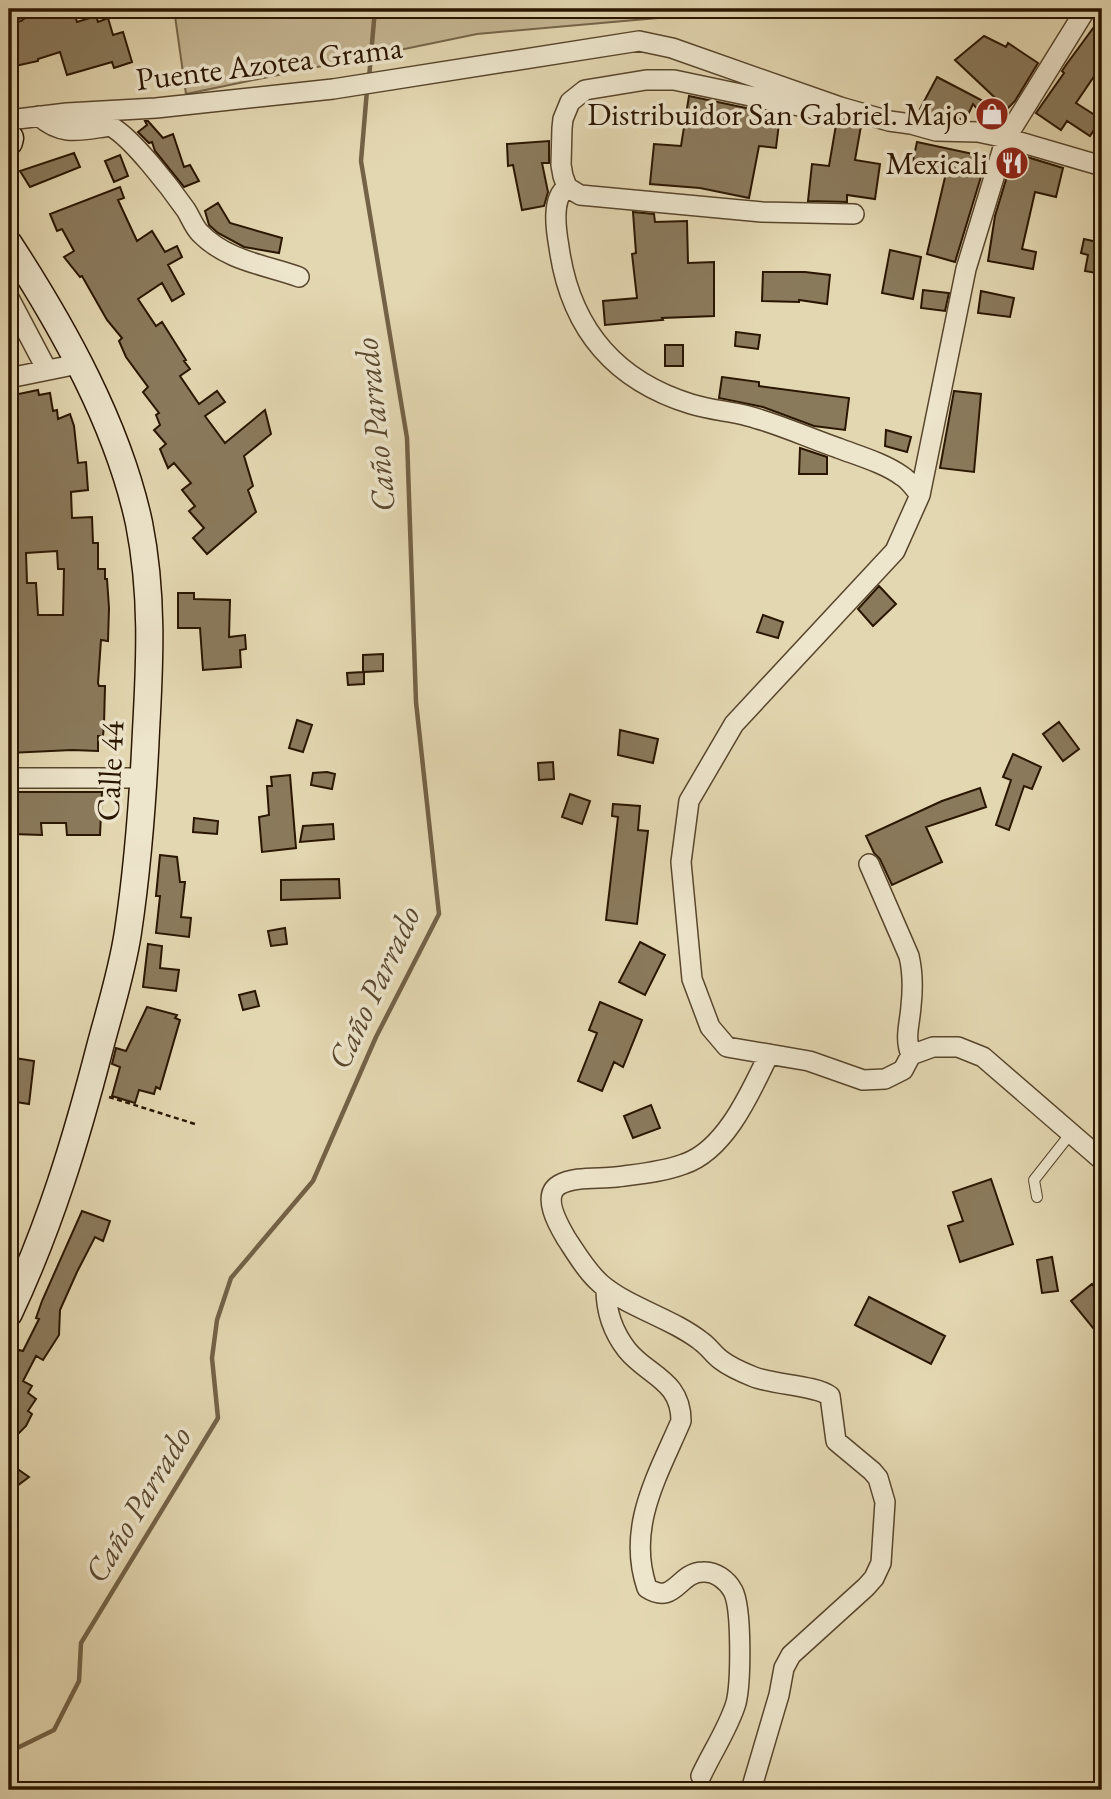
<svg xmlns="http://www.w3.org/2000/svg" width="1111" height="1799" font-family="'EB Garamond',serif">
	<rect width="100%" height="100%" fill="#e3d7b1"/>
	<filter id="stains"><feTurbulence type="fractalNoise" baseFrequency=".00286" numOctaves="4"/><feColorMatrix values="0 0 0 0 .2 0 0 0 0 .09 0 0 0 0 .02 0 0 0 .5 -.17"/></filter>
	<radialGradient id="worn" r=".72"><stop offset=".6" stop-color="#630" stop-opacity="0"/><stop offset="1" stop-color="#630" stop-opacity=".3"/></radialGradient>
	<path fill="#c4b693" stroke="#77664a" stroke-width="2" d="M174 9H760L477 34 186 94Z"/>
	<g fill="none" stroke-linecap="round" stroke-linejoin="round">
		<path stroke="#736246" stroke-width="4.5" d="M369 78 375 9
			M9 1752 54 1730 79 1681 81 1643 218 1418 212 1358 217 1320 231 1278 313 1181 376 1037 439 914 416 702 407 438 361 161 367 90"/>
	</g>
	<path fill="#8a7a5c" stroke="#2a1600" stroke-width="2" fill-rule="evenodd" d="M36 9H69L70 14 74 13 77 22 96 16 98 22 108 18 113 35 123 32 132 62 114 68 112 62 67 75 60 52 38 59V61L15 66 9 47V23L21 21 28 16 38 14Z
		M1102 16V81L1095 75 1076 103 1101 119 1090 136 1067 121 1061 130 1036 113 1064 73 1062 71 1066 65Z
		M984 36 1006 47 1008 43 1038 63 1015 101 1007 109 955 60Z
		M937 77 962 90 1000 110 988 121 973 104 966 119H959L940 111 936 117 920 109Z
		M689 96 780 115 776 148 759 146 749 198 700 188 650 184 654 144 681 146Z
		M837 119 861 126 855 160 880 164 875 199 847 195V202L808 201 812 164 829 166Z
		M145 121H148L163 138 173 134 184 167 190 165 199 181 184 187 155 151 152 142 149 143 138 132 147 125Z
		M549 141V163H542L548 192 544 206 522 210 513 165 508 166 507 144Z
		M917 142 987 157 955 262 927 254 946 173 912 165Z
		M74 153 80 167 30 187 20 171Z
		M1014 153 1063 168 1056 197 1035 192 1022 249 1036 252 1033 269 988 261 995 216Z
		M120 155 128 176 114 182 105 161Z
		M120 187 124 198 118 200 137 241 152 231 165 252 177 246 182 257 168 265 184 294 172 301 162 283 138 299 156 326 162 322 186 360 184 361 190 369 180 376 199 404 217 391 225 402 205 416 225 443 265 410 271 434 244 456 253 486 248 490 256 512 207 554 193 538 204 528 189 511 195 506 182 490 191 483 174 463 168 468 160 449 166 444 154 430 160 425 156 415 159 413 143 392 148 387 126 357 119 341 122 338 107 320 82 276 80 277 64 257 74 251 62 229 57 231 50 214Z
		M218 203 230 223 282 238 279 253 244 247 218 233 209 225 205 211Z
		M633 212 654 214 655 222 687 221 688 263 714 262V316L662 318 663 320 605 325 603 301 637 298 632 254 636 253Z
		M1084 239 1102 243V274L1085 271 1088 255 1081 253Z
		M890 250 921 257 913 299 882 293Z
		M763 272H805L830 275 827 304 799 300V302L762 301Z
		M923 290 949 293 945 311 921 308Z
		M981 291 1014 298 1010 317 978 313Z
		M736 332 760 335 758 349 735 346Z
		M665 345H683V366H665Z
		M722 377 759 382V386L849 398 845 430 814 426 763 407 719 398Z
		M38 390 39 395 50 393 53 411 57 410 58 419 70 414 74 426 78 463 86 462 88 490 71 492 72 518 92 517 93 543H98V569H105V579H107L109 608 108 641 101 640 98 683 99 686H105L104 725 103 736H98V751L72 750 9 753V396ZM57 551 58 569H64L63 615H38L36 583H27L26 553Z
		M954 391 981 394 974 472 940 468Z
		M886 430 911 437 907 452 885 446Z
		M800 448 827 457V474H799Z
		M879 586 896 604 873 626 858 609Z
		M178 593H194V599L230 600 229 637 245 635 246 649 240 650 241 667 203 670 200 628H178Z
		M763 615 783 622 778 638 757 632Z
		M383 654V671L364 672V684L348 685 347 673 363 672V655Z
		M297 720 312 725 303 752 289 748Z
		M1059 722 1079 749 1063 761 1043 734Z
		M620 730 658 739 653 763 618 755Z
		M1013 754 1041 767 1032 789 1024 786 1009 830 996 825 1011 780 1003 777Z
		M553 762 554 779 539 780 538 763Z
		M327 772 335 774 332 789 311 785 313 773Z
		M290 775 296 848 262 852 259 817 269 815 267 786H272L271 777Z
		M980 788 986 807 926 827 942 862 892 885 880 859 874 853 866 836 942 801Z
		M9 792H102L100 835H67L66 823H41L42 835 12 834 11 825H9Z
		M570 794 590 801 582 824 562 817Z
		M613 804 640 806 638 830 648 831 637 924 606 920 618 817 612 816Z
		M194 818 218 821 217 834 193 832Z
		M333 824 334 839 300 842 303 826Z
		M160 855 177 857 180 882H185L181 917 191 918 189 937 156 933 160 896H156Z
		M339 879 340 898 281 900V880Z
		M285 928 287 944 271 946 268 931Z
		M640 942 665 955 645 995 619 982Z
		M148 944 162 946 160 968 179 970 176 991 143 987Z
		M255 991 259 1006 243 1010 239 995Z
		M600 1002 642 1020 623 1067 614 1062 602 1091 578 1081 597 1033 589 1030Z
		M147 1007 177 1015 175 1018 180 1020 160 1089 156 1087 154 1094 139 1090 135 1103 112 1096 120 1067 112 1064 116 1048 126 1051Z
		M9 1057 34 1061 29 1104 9 1101Z
		M651 1105 660 1128 633 1138 624 1116Z
		M991 1179 1013 1244 960 1262 948 1226 963 1221 953 1192Z
		M82 1211 110 1221 103 1241 95 1237 77 1272 60 1310 59 1335 43 1360 36 1356 23 1381 32 1386 28 1393 36 1399 28 1411 32 1414 26 1426 9 1443V1369L19 1350 23 1351 39 1319 36 1318 42 1301Z
		M1052 1257 1058 1291 1042 1293 1037 1260Z
		M1092 1284 1102 1296V1339L1071 1301Z
		M869 1297 945 1336 931 1364 855 1325Z
		M9 1463 29 1477 9 1492Z"/>
	<g fill="none" stroke-linecap="round" stroke-linejoin="round">
		<defs>
			<path id="lane" d="M1037 1197 1034 1180 1071 1133"/>
			<path id="street" d="M1086 9 1006 138 966 269 920 495 895 551 734 724 689 801 681 862 692 979 710 1027 727 1047 809 1061 863 1080 885 1079 903 1070 911 1055 933 1047H958L983 1057 1102 1160
				M9 11 18 9
				M823 110 793 105 674 80H646L585 90 570 102 563 119 562 128 561 165 563 176 567 187 580 195 762 212 854 214
				M39 116C62 137 81 130 110 126 131 136 172 190 186 210 191 218 194 227 200 233 227 261 266 265 299 277
				M9 120 67 113 156 108 333 89 639 41 672 48 840 107 889 121 911 124 936 131 978 132 1006 138 1102 166
				M567 187C551 198 556 230 559 247 570 327 613 380 691 404 710 410 729 411 748 416 779 424 809 438 838 448 859 456 884 463 902 476 909 480 915 489 920 495
				M9 298 47 370
				M9 378 78 364
				M9 778H144
				M869 864 909 956C913 973 913 988 911 1006 910 1023 904 1038 911 1055
				M606 1289C606 1311 613 1332 627 1350 648 1376 681 1380 681 1421 658 1475 626 1527 647 1588 675 1606 678 1572 703 1572 715 1571 727 1580 733 1591 742 1608 741 1683 736 1703 729 1727 711 1754 701 1776
				M751 1790 779 1695 784 1668 791 1655 866 1587 874 1578 881 1563 885 1502 878 1478 872 1471 836 1441 830 1396C815 1385 775 1385 754 1377 744 1373 730 1367 721 1360 714 1355 709 1347 702 1342 672 1318 629 1308 601 1284 587 1272 576 1253 566 1238 559 1226 541 1196 559 1185 574 1176 599 1179 616 1177 638 1174 663 1172 684 1164 726 1150 751 1091 769 1054"/>
			<path id="secondary" d="M9 142 10 138
				M9 244C63 327 118 425 139 523 153 593 150 660 146 731 143 798 138 865 128 932 122 972 110 1009 100 1047 76 1140 50 1226 9 1313"/>
		</defs>
		<use href="#lane" stroke="#58462c" stroke-width="12"/>
		<use href="#street" stroke="#58462c" stroke-width="22"/>
		<use href="#secondary" stroke="#2a1600" stroke-width="29"/>
		<path stroke="#2a1600" stroke-width="2.5" stroke-dasharray="5 3.5" stroke-linecap="butt" d="M109 1097 195 1124"/>
		<use href="#lane" stroke="#ede5cc" stroke-width="10"/>
		<use href="#street" stroke="#ede5cc" stroke-width="19"/>
		<use href="#secondary" stroke="#ede5cc" stroke-width="26"/>
	</g>
	<defs>
		<symbol id="shop-disc" viewBox="-11 -11 22 22"><circle r="9.5" fill="#8f2418" stroke="#ede5cc"/><path d="M-5-2.5h2.3a2.7 3.5 0 0 1 5.4 0H5L5.5 6h-11ZM-1.5-2.5h3a1.5 2.3 0 0 0-3 0Z" fill="#fff"/></symbol>
		<symbol id="restaurant-disc" viewBox="-11 -11 22 22"><circle r="9.5" fill="#8f2418" stroke="#ede5cc"/><path d="M-5-6h1v4h1v-4h1v4h1v-4h1v5L-1.5 .5V6h-2V.5L-5-1ZM5-6V6H3V1.5H1.5Q1.5-4 5-6Z" fill="#fff"/></symbol>
	</defs>
	<g fill-rule="evenodd">
		<use href="#shop-disc" x="973" y="95" width="38" height="38"/>
		<use href="#restaurant-disc" x="993" y="144" width="38" height="38"/>
	</g>
	<g text-anchor="middle" stroke-width="7" stroke-linejoin="round" paint-order="stroke">
		<g font-size="32" fill="#2a1600" stroke="#ede5cc">
			<text transform="translate(269 63) rotate(-7)" y="11">Puente Azotea Grama</text>
			<text transform="translate(110 771) rotate(-87)" y="11">Calle 44</text>
		</g>
		<g font-size="32" fill="#2a1600" stroke="#ede5cc" text-anchor="end">
			<text x="968" y="125">Distribuidor San Gabriel. Majo</text>
			<text x="988" y="174">Mexicali</text>
		</g>
		<g font-size="33" font-style="italic" fill="#5b492f" stroke="#ede5cc">
			<text transform="translate(374 425) rotate(-96)" y="12">Caño Parrado</text>
			<text transform="translate(373 987) rotate(-65)" y="12">Caño Parrado</text>
			<text transform="translate(137 1504) rotate(-59)" y="12">Caño Parrado</text>
		</g>
	</g>
	<rect width="1111" height="1799" fill="none" stroke="#e3d7b1" stroke-width="35"/>
	<rect x="10" y="10" width="1090" height="1778" fill="none" stroke="#2a1600" stroke-width="3.5"/>
	<rect x="18" y="18" width="1076" height="1764" fill="none" stroke="#2a1600" stroke-width="2"/>
	<rect width="100%" height="100%" filter="url(#stains)"/>
	<rect width="100%" height="100%" fill="url(#worn)"/>
</svg>
